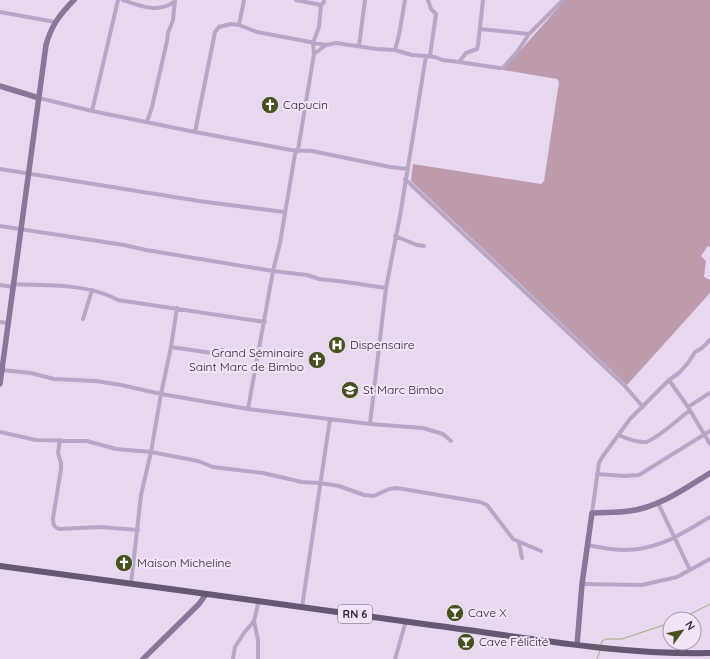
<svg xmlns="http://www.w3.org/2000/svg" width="710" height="659" font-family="Quicksand,sans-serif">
	<rect width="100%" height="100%" fill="#e7d8ef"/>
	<path fill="#bd9aac" d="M565 0H710V247L708 246 701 256 706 261 704 277 710 280V293L627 385 411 181 413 164 541 184 544 181 559 82 557 79 503 70Z"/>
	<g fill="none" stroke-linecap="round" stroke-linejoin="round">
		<path stroke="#a2aa7a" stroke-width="1" d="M681 619 710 604
			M601 645 602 641 606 639H622L670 623
			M597 659 600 651"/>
		<path stroke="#b8a6c6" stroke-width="4" d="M123 0C140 6 159 14 175 1
			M296 0 321 5
			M428 0 431 9 436 14 430 56
			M0 12 55 22
			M239 25 244 0
			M480 29 529 34
			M359 46 365 0
			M395 50 412 55 426 56
			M314 54 326 45
			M459 62 466 53 477 49 478 45 483 0
			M39 98 92 111 195 132 291 150 312 151 390 167 408 169
			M92 111 118 0
			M147 122 152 107 167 41 168 33 173 20 175 0
			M195 132 215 32 219 27 231 24 239 25 257 32 326 45 336 43 377 49 395 50 399 35 405 0
			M0 169 199 201 284 212
			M405 179 624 385 643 407
			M0 226 124 245 146 250 273 271 307 275 319 279 346 282 386 288
			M395 236 417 245 424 246
			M13 284C47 286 87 283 118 300L265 322
			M0 285 13 287
			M83 319 92 290
			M0 322 8 323
			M171 347 212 353 222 350
			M2 370 31 373 54 379 96 381 121 385 161 394 248 409 370 424 423 428 443 434 451 441
			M669 380 688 407 710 444
			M688 407 710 393
			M248 409 273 271 280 243 295 154 298 150 314 54 313 43 319 27 321 5 324 2V0
			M370 424 386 288 400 216 426 56 435 57 442 60 459 62 499 68H503L517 52 529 34 563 0
			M0 432 36 440 87 441 116 449 151 452 198 461 213 467 263 473 302 482 320 483 339 486 364 495 374 496 389 489 397 488 480 502 487 505 513 539 541 551
			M618 435C626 438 637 443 646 442 657 439 680 418 690 410
			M60 440 58 453 61 463V469L53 518C53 523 53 527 59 529L100 527 138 530
			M597 474 624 476 639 475 710 431
			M658 503 690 570
			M592 513 599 463 603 456 630 419 669 380 679 373 688 363 695 352 702 348 710 340
			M519 543 522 558
			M587 545C599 547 612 550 624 550 659 550 681 534 710 517
			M131 584 141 495 151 452 161 394 171 347 177 308
			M582 584 642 585 677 577 710 559
			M302 607 330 419
			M233 659 235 647 244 633 254 621
			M258 659V640L254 621 259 600
			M395 659 406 621"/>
		<path stroke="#879" stroke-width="5.5" d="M0 86 39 98
			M0 384 46 45C51 26 60 14 74 0
			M577 645 582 584 592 513C604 512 617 513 629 511 658 508 686 488 710 473
			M143 659 199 604 206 594"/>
		<path stroke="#655873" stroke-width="6" d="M0 566C144 585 287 605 431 625 524 637 616 655 710 653"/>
	</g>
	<defs>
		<symbol id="church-disc" viewBox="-11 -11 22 22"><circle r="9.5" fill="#47501f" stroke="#f1e4f7"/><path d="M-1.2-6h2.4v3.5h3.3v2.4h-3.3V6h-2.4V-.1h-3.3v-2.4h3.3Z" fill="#fff"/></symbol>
		<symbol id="hospital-disc" viewBox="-11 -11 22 22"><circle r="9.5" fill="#47501f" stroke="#f1e4f7"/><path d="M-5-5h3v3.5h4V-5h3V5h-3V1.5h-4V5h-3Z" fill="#fff"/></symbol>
		<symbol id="school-disc" viewBox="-11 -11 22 22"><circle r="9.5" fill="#47501f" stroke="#f1e4f7"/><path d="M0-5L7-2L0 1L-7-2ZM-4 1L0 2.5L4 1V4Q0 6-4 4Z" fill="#fff"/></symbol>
		<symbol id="bar-disc" viewBox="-11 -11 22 22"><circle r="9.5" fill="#47501f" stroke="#f1e4f7"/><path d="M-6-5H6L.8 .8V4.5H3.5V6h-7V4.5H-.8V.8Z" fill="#fff"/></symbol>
	</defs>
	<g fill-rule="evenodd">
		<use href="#church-disc" x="260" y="95" width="20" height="20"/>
		<use href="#hospital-disc" x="327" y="335" width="20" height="20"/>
		<use href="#church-disc" x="307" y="350" width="20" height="20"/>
		<use href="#school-disc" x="340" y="380" width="20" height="20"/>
		<use href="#church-disc" x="114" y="553" width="20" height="20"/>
		<use href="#bar-disc" x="445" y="603" width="20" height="20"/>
		<use href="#bar-disc" x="456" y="632" width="20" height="20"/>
	</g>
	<g text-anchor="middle" stroke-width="4" stroke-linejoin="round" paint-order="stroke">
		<rect fill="#f1e4f7" stroke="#665f6d" stroke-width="1" x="338" y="605" width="34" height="18" rx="3"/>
		<g font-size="11" font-weight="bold" fill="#2b2632">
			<text x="355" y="618">RN 6</text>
		</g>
		<g font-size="12" fill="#2b2632" stroke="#f1e4f7" text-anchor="start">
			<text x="283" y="109">Capucin</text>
			<text x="350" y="349">Dispensaire</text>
			<text x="304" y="357" text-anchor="end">Grand Séminaire<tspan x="304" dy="14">Saint Marc de Bimbo</tspan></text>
			<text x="363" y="394">St Marc Bimbo</text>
			<text x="137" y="567">Maison Micheline</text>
			<text x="468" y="617">Cave X</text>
			<text x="479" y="646">Cave Félicité</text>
		</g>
	</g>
	<g transform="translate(682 631) rotate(57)"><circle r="19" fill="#f1e4f7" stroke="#a298a8"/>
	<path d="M0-3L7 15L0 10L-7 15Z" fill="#47501f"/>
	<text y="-6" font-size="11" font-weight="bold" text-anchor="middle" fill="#2b2632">N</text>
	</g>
</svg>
